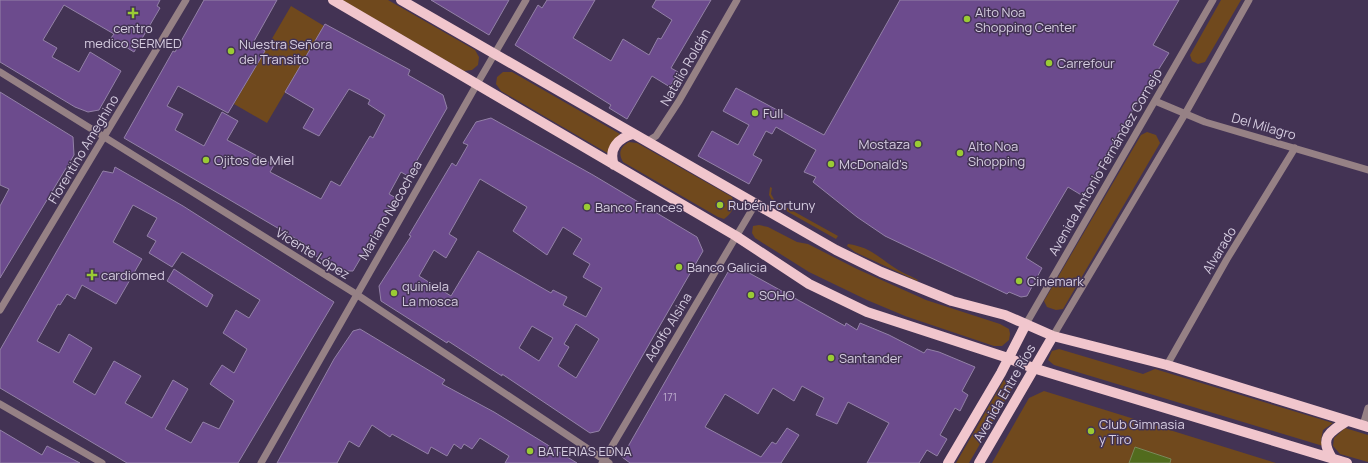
<svg xmlns="http://www.w3.org/2000/svg" width="1368" height="463" font-family="Manrope,sans-serif">
	<rect width="100%" height="100%" fill="#433354"/>
	<path fill="#70491d" d="M342 0H388L475 50 479 57 478 65 472 70 464 71Z
		M1221 0H1241L1205 62 1198 64 1192 61 1190 55Z
		M291 6 324 26 267 123 234 104Z
		M503 72H512L620 134 610 145 609 154 501 91 496 84 497 77Z
		M1147 132 1156 135 1160 143 1063 309 1056 310 1047 307 1044 301 1141 135Z
		M629 142 637 143 732 197C735 207 733 212 724 219L718 217 623 162C618 153 620 147 629 142Z
		M770 187 772 188 771 194 775 201 838 236 836 239 774 204 769 195Z
		M759 225 768 227 797 242 808 244 857 269 926 300 1000 324 1009 329 1010 334 1009 340 1002 346H994L905 316 867 300 809 272 755 238 752 233 753 226Z
		M848 244C869 247 876 255 892 266 900 272 909 275 918 280L917 281 855 252 847 246Z
		M1059 349 1143 374 1155 369 1333 423 1323 430 1321 440 1323 446 1054 365 1048 360 1052 351Z
		M1004 380 1014 385 969 463H956Z
		M1044 391 1276 463H992L1029 398Z
		M1345 428 1368 435V462L1340 454 1333 446 1334 438Z"/>
	<path fill="#516b1d" stroke="#798858" d="M1135 447 1171 459 1170 463H1129Z"/>
	<path fill="#6c4b8d" stroke="#9381a7" fill-rule="evenodd" d="M0 0H160L157 6 160 8 134 52 111 38 114 34 64 5 43 40 57 48 52 57 79 72 90 52 121 71 99 110 88 112 75 107 0 62Z
		M204 0H277L253 43 265 51 228 113 178 86 167 106 183 114 175 130 204 146 222 112 238 121 227 140 274 165 270 172 321 199 331 181 340 186 370 136 373 138 385 115 368 104 370 100 349 89 319 136 303 128 314 109 285 92 325 24 410 70 408 75 443 95 447 108 408 176 401 172 389 194 396 198 353 271H342L302 248 305 244 124 138 173 51 175 52Z
		M431 0H509L489 35Z
		M547 0H595L573 38 611 61 623 39 649 55 658 38 661 39 672 20 652 7 656 0H711L671 68 678 72 670 87 652 76 627 119 609 108 611 105 515 45 538 5 542 8Z
		M900 0H1179L1153 45 1169 53 1117 135 1083 196 1068 187 1026 258 1042 268 1027 296 1021 297 1009 292 1007 294 885 236 857 217 813 182 816 177 804 172 816 150 776 127 772 134 766 131 753 155 762 160 749 184 698 156 712 131 738 145 749 125 723 111 736 88 824 135Z
		M0 92 73 137 74 155 0 278V206L9 189 0 185Z
		M491 118 593 175 697 237 703 251 599 431 590 433 502 374V376L448 341 447 343 381 301 379 286 411 236 409 235 452 163 456 166 468 145 463 143 476 122ZM480 179 527 207 513 231 547 255 563 227 582 239 573 254 590 264 583 277 602 288 586 317 563 305 567 297 553 290 551 293 478 251 451 296 419 276 434 250 446 258 457 239 449 234ZM576 324 599 339 576 378 558 366 569 347 564 344ZM532 326 553 338 539 361 519 348Z
		M115 167 183 206 334 302 238 463H127L0 388V350L103 171 113 173ZM133 205 157 218 147 236 156 241 149 253 172 267 182 252 260 300 249 318 236 310 223 333 247 349 234 373 222 365 210 384 234 401 219 429 203 422 191 443 165 429 188 389 173 380 152 418 125 403 141 376 114 361 95 395 73 382 92 348 69 334 59 353 37 341 58 304 60 305 67 294 75 299 82 285 116 304 142 259 113 242Z
		M174 269 213 295 207 307 167 281Z
		M742 269 845 326 846 323 857 330 860 323 889 335 924 353 927 349 939 352 975 367 962 391 968 395 960 411 955 408 940 435 947 439 937 456 927 450 919 463H867L889 423 848 402 837 424 816 415 824 398 802 386 794 401 773 388 758 414 725 394 705 427 761 457 772 442 776 444 787 428 799 435 781 463H630L622 457 728 272Z
		M360 329 445 380 442 384 494 412 577 463H505L509 456 480 438 472 449 464 444 461 449 454 444 447 456 431 447 428 454 392 434 390 437 372 425 359 447 349 441 337 463H277L334 359 353 331Z
		M0 430 42 455 47 446 80 463H0Z"/>
	<g fill="none" stroke-linecap="round" stroke-linejoin="round">
		<path stroke="#968185" stroke-width="7" d="M0 72 356 294 609 463
			M1155 101 1205 122 1368 170
			M648 141 656 136 679 101 737 0
			M0 310 186 0
			M1026 324 1213 0
			M1053 336 1185 114 1249 0
			M1167 365 1227 259 1295 148
			M0 404 102 463
			M1363 425 1368 408
			M261 463 477 84 526 0
			M602 463 756 203"/>
		<path stroke="#f1c6cd" stroke-width="10" d="M333 0 736 236 809 284 867 312 1008 358 1033 368 1347 463
			M401 0 836 250 881 272 952 301 1005 315 1053 336 1167 365 1368 427
			M614 165C608 149 618 138 633 134
			M1332 458C1319 438 1329 432 1347 421
			M948 463 1001 373 1026 324
			M979 463 1053 336"/>
	</g>
	<g fill="#9acb34" stroke="#433354" stroke-width="1.5">
		<path d="M131 7h4v4h4v4h-4v4h-4v-4h-4v-4h4z"/>
		<circle cx="967" cy="19" r="4"/>
		<circle cx="231" cy="51" r="4"/>
		<circle cx="1049" cy="63" r="4"/>
		<circle cx="755" cy="113" r="4"/>
		<circle cx="918" cy="144" r="4"/>
		<circle cx="960" cy="153" r="4"/>
		<circle cx="206" cy="160" r="4"/>
		<circle cx="831" cy="164" r="4"/>
		<circle cx="720" cy="205" r="4"/>
		<circle cx="587" cy="207" r="4"/>
		<circle cx="679" cy="267" r="4"/>
		<path d="M90 269h4v4h4v4h-4v4h-4v-4h-4v-4h4z"/>
		<circle cx="1019" cy="281" r="4"/>
		<circle cx="394" cy="293" r="4"/>
		<circle cx="751" cy="295" r="4"/>
		<circle cx="831" cy="358" r="4"/>
		<circle cx="1091" cy="431" r="4"/>
		<circle cx="530" cy="451" r="4"/>
	</g>
	<g text-anchor="middle" stroke-width="3" stroke-linejoin="round" paint-order="stroke">
		<g font-size="11" fill="#bcaccc">
			<text x="670" y="401">171</text>
		</g>
		<g font-size="13" fill="#d6cde1" stroke="#433354" text-anchor="start">
			<text x="975" y="17">Alto Noa<tspan x="975" dy="15">Shopping Center</tspan></text>
			<text x="133" y="33" text-anchor="middle">centro<tspan x="133" dy="15">medico SERMED</tspan></text>
			<text x="239" y="49">Nuestra Señora<tspan x="239" dy="15">del Transito</tspan></text>
			<text x="1057" y="68">Carrefour</text>
			<text x="763" y="118">Full</text>
			<text x="910" y="149" text-anchor="end">Mostaza</text>
			<text x="968" y="151">Alto Noa<tspan x="968" dy="15">Shopping</tspan></text>
			<text x="214" y="165">Ojitos de Miel</text>
			<text x="839" y="169">McDonald's</text>
			<text x="728" y="210">Rubén Fortuny</text>
			<text x="595" y="212">Banco Frances</text>
			<text x="687" y="272">Banco Galicia</text>
			<text x="101" y="280">cardiomed</text>
			<text x="1027" y="286">Cinemark</text>
			<text x="402" y="291">quiniela<tspan x="402" dy="15">La mosca</tspan></text>
			<text x="759" y="300">SOHO</text>
			<text x="839" y="363">Santander</text>
			<text x="1099" y="429">Club Gimnasia<tspan x="1099" dy="15">y Tiro</tspan></text>
			<text x="538" y="456">BATERIAS EDNA</text>
		</g>
		<g font-size="13" fill="#d6cde1" stroke="#433354">
			<text transform="translate(685 67) rotate(-60)" y="5">Natalio Roldán</text>
			<text transform="translate(1264 126) rotate(16)" y="5">Del Milagro</text>
			<text transform="translate(83 149) rotate(-59)" y="5">Florentino Ameghino</text>
			<text transform="translate(1105 162) rotate(-60)" y="5">Avenida Antonio Fernández Cornejo</text>
			<text transform="translate(390 210) rotate(-60)" y="5">Mariano Necochea</text>
			<text transform="translate(1219 250) rotate(-59)" y="5">Alvarado</text>
			<text transform="translate(313 253) rotate(32)" y="5">Vicente López</text>
			<text transform="translate(668 327) rotate(-59)" y="5">Adolfo Alsina</text>
			<text transform="translate(1004 393) rotate(-60)" y="5">Avenida Entre Ríos</text>
		</g>
	</g>
</svg>
